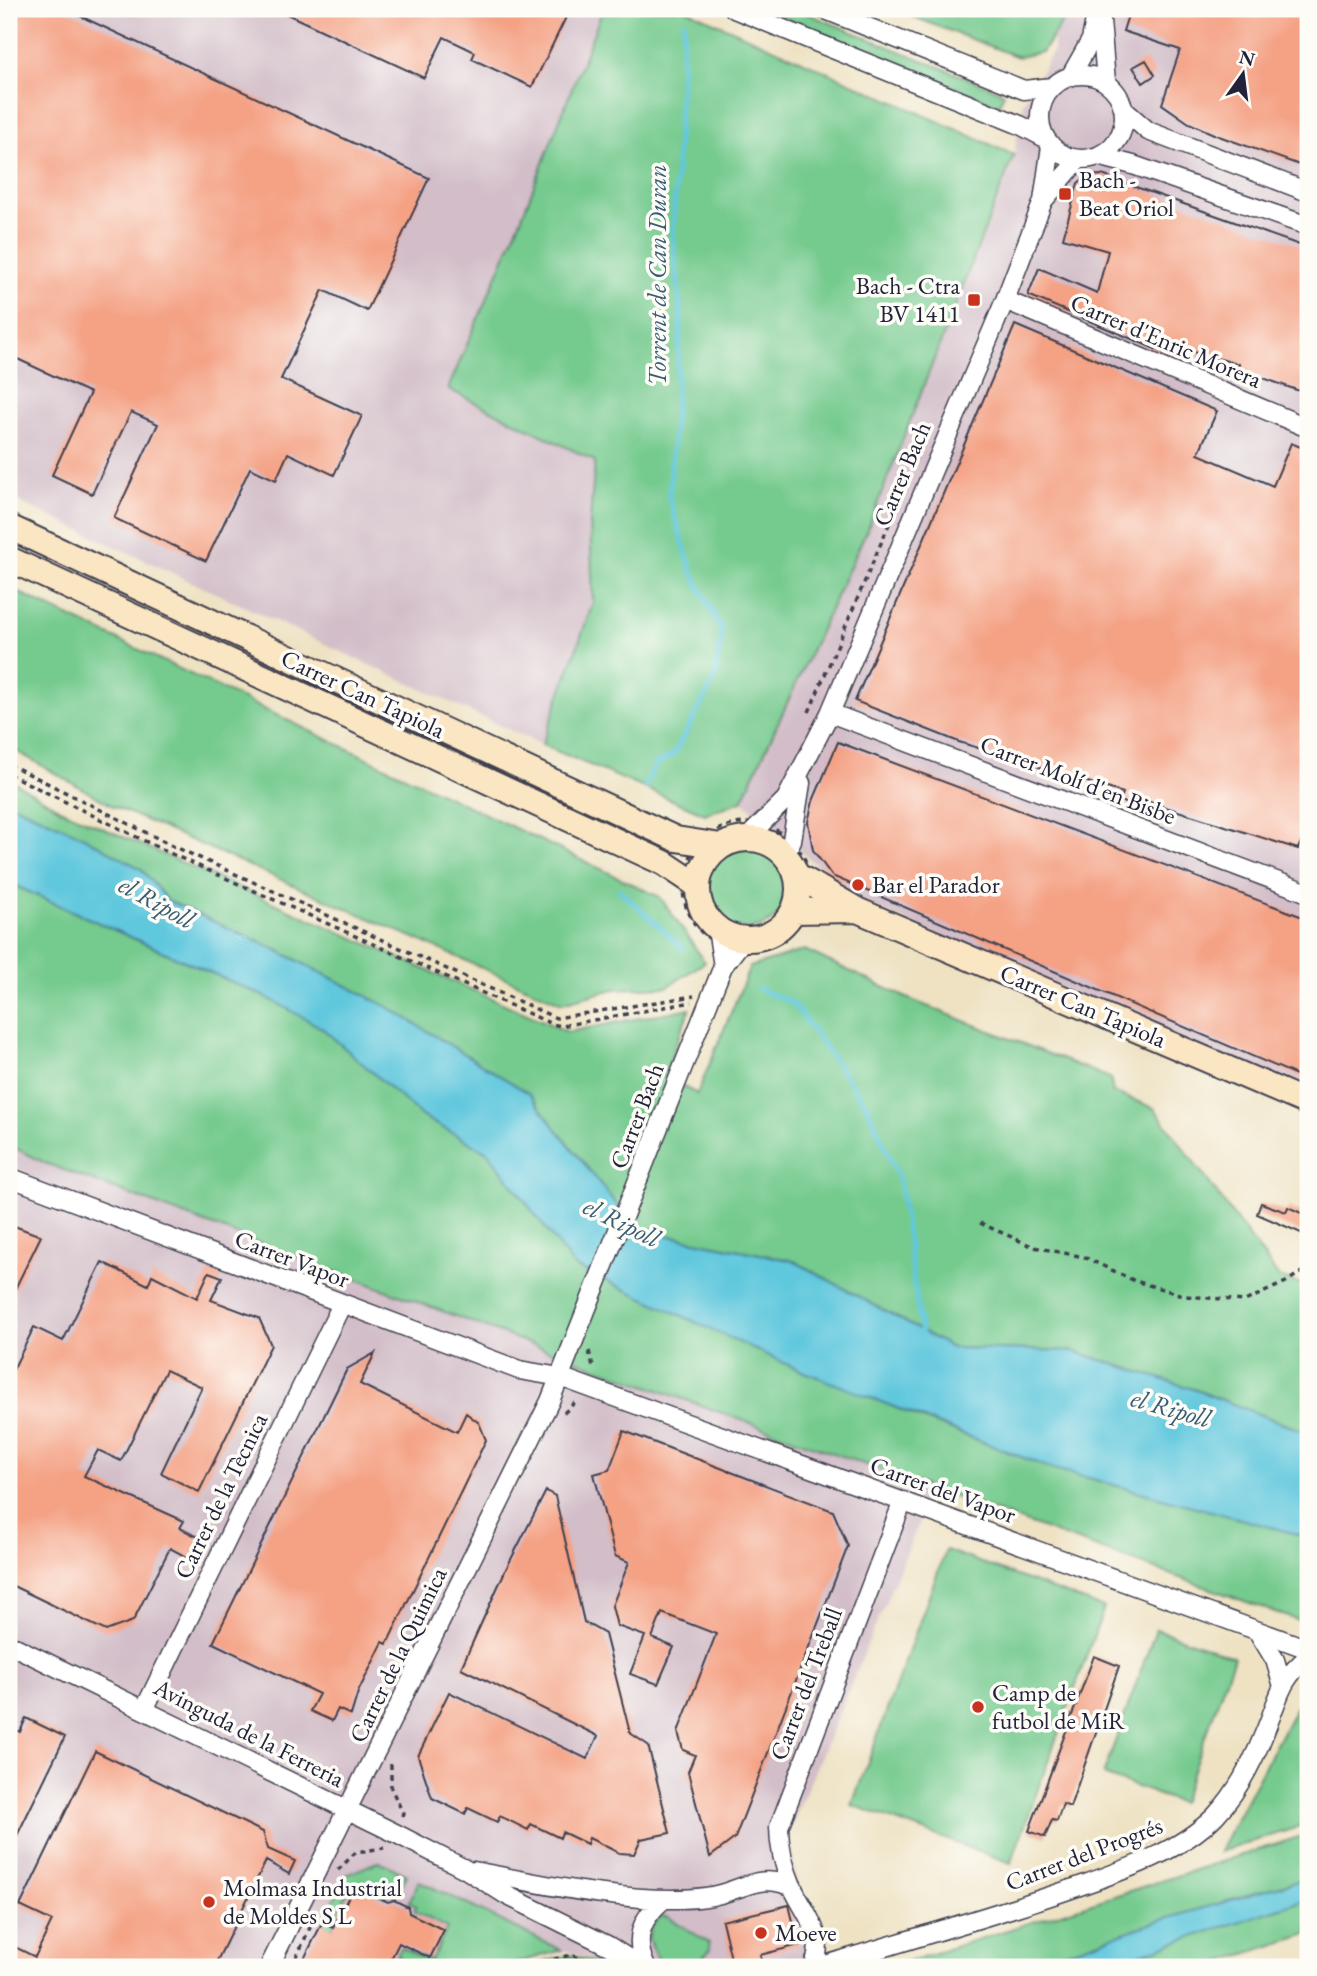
<svg xmlns="http://www.w3.org/2000/svg" width="1317" height="1976" font-family="'EB Garamond',serif">
	<rect width="100%" height="100%" fill="#fdfcf7"/>
	<filter id="ink" filterUnits="userSpaceOnUse"><feTurbulence type="fractalNoise" baseFrequency=".0143" numOctaves="2"/><feDisplacementMap in="SourceGraphic" scale="14" xChannelSelector="R" yChannelSelector="G"/><feConvolveMatrix kernelMatrix="1 2 1 2 8 2 1 2 1" color-interpolation-filters="sRGB"/></filter>
	<filter id="wash" filterUnits="userSpaceOnUse"><feTurbulence type="fractalNoise" baseFrequency=".00686" numOctaves="4" result="noise"/><feDisplacementMap in="SourceGraphic" scale="28" xChannelSelector="R" yChannelSelector="G"/><feGaussianBlur stdDeviation="1.57" result="paint"/><feColorMatrix in="noise" values="0 0 0 0 0 0 0 0 0 0 0 0 0 0 0 0 0 1.4 0 .05"/><feComposite in="paint" operator="in"/></filter>
	<g filter="url(#wash)">
		<rect width="100%" height="100%" fill="#eee2c3"/>
		<path fill="#d2bdc8" d="M9 9H603L521 219 535 431 595 461 590 520 593 603 542 745 9 497Z
			M1054 9H1308V1094L838 892 826 873 742 801 870 523 1012 165 1023 104 1053 51Z
			M9 1145 45 1163 514 1338 934 1487 789 1832 809 1967H613L567 1951 505 1967H9Z"/>
		<path fill="#75ca8e" stroke="#4c7664" stroke-width="2" d="M603 9H685L1014 155 870 523 742 801 705 814 542 745 593 603 590 520 595 461 448 389 521 219Z
			M763 9H796L1004 93 999 105Z
			M893 9H1067V15L1042 52 1018 57Z
			M9 588 660 897 705 962 667 987 614 989 562 1003 113 806 9 747Z
			M9 779 62 810 568 1032 690 1008 664 1076 697 1094 750 967 805 950 909 999 1110 1078 1113 1092 1154 1108 1279 1277 1300 1284 1308 1277V1433L1196 1390 1073 1351 952 1348 794 1261 636 1229 528 1093 388 1007 275 949 168 901 141 869 78 834 9 803Z
			M706 888a41 41 0 1 1 82 0a41 41 0 1 1-82 0Z
			M9 883 270 999 322 1028 423 1117 488 1152 575 1267 917 1417 1047 1467 1308 1537V1624L514 1338 45 1163 9 1145Z
			M946 1550 1104 1608 1011 1863 852 1805Z
			M1156 1629 1234 1657 1181 1803 1103 1775Z
			M1308 1684V1824L1219 1852Z
			M1308 1834V1878L1162 1920 1023 1967H891Z
			M379 1861 407 1875 396 1896 388 1892 385 1897 352 1882 321 1952 328 1926 322 1923 346 1875Z
			M419 1881 561 1950 503 1967H406L409 1962 397 1956 401 1948 431 1961 447 1928 414 1911 416 1906 409 1902Z
			M1308 1899V1934L1204 1967H1100Z
			M662 1916 668 1917 709 1943 710 1950 694 1967H665C650 1951 640 1931 662 1916Z"/>
		<path fill="#60ae79" stroke="#41685a" stroke-width="2" d="M570 1955 608 1967H525Z"/>
		<path fill="#60c8dd" stroke="#41758c" stroke-width="2" d="M9 803 78 834 141 869 168 901 275 949 388 1007 528 1093 636 1229 794 1261 952 1348 1073 1351 1196 1390 1308 1433V1537L1047 1467 797 1369 574 1266 488 1152 423 1117 322 1028 270 999 9 883Z
			M1308 1878V1899L1100 1967H1023L1162 1920Z"/>
		<g fill="none" stroke-linecap="round" stroke-linejoin="round">
			<path stroke="#60c8dd" stroke-width="5" d="M645 787 655 765 674 754 715 679 722 631 692 572 669 498 681 317 673 232 684 22
				M619 890 683 948
				M759 989 793 1003 867 1106 899 1179 922 1337"/>
		</g>
		<g id="blocks">
			<path fill="#f4a184" d="M9 9H65L429 178 367 311 323 290 281 379 362 416 334 475 288 453 276 480 250 468 206 561 114 518 158 424 131 412 92 494 52 475 90 393 9 355Z
				M276 9H570L532 87 472 59 475 52 444 37 424 78Z
				M1130 9H1285L1308 16V168L1216 135 1189 123 1162 104 1180 50 1123 31Z
				M1146 60 1155 75 1143 83 1133 67Z
				M1102 175 1308 248V394L1238 369 1239 364 1174 347 1172 356 1028 295 1039 268 1097 293 1108 251 1063 238 1078 183 1087 176Z
				M1015 325 1217 411 1198 454 1273 486 1291 443 1308 450V825L1298 849 1137 798 1134 807 1120 801 1123 793 959 742 855 701Z
				M838 742 1308 919V1080L832 876 813 850 808 822 813 801Z
				M1261 1203 1286 1212 1288 1207 1308 1216V1236L1257 1214Z
				M9 1224 41 1236 9 1301Z
				M102 1262 148 1285 152 1275 197 1298 209 1272 222 1277 211 1300 259 1318 271 1345 199 1492 161 1473 202 1387 166 1370 121 1461 98 1450 84 1476 184 1521 180 1528 204 1540 194 1561 170 1548 133 1621 106 1631 9 1584V1378L34 1327 63 1341Z
				M375 1353 360 1384 457 1432 466 1413 479 1423 486 1440 387 1644 383 1642 358 1692 351 1715 338 1709 332 1721 310 1711 319 1694 213 1643 347 1369Z
				M624 1431 833 1511 848 1546 735 1838 710 1857 688 1772 695 1755 683 1750 678 1732 716 1634 662 1613 652 1638 674 1647 658 1684 630 1674 645 1636 617 1626 612 1606 629 1562 615 1556 594 1474 609 1470Z
				M546 1491 555 1496 584 1622 605 1634 630 1733 648 1745 670 1833 641 1839 634 1854 619 1853 589 1838 587 1844 562 1832 560 1838 531 1824 528 1830 500 1816 497 1822 468 1808 465 1814 432 1798 418 1756 449 1692 587 1759 598 1736 461 1668 505 1571Z
				M1094 1656 1119 1666 1070 1807 1063 1804 1057 1821 1052 1820 1045 1837 1029 1831Z
				M26 1718 65 1737 9 1852V1727L20 1732Z
				M95 1751 263 1832 268 1849 295 1861 289 1874 266 1861 214 1967H123L108 1960 105 1967H9V1944L35 1957 52 1921 20 1906Z
				M354 1886 388 1902 394 1900 408 1907 409 1913 444 1930 430 1958 399 1943 387 1967H300L322 1923 333 1928Z
				M789 1905 799 1945 760 1955 763 1967H733L722 1921Z"/>
		</g>
	</g>
	<g filter="url(#ink)">
		<use href="#blocks" fill-opacity="0" stroke="#413f4f" stroke-width="2"/>
		<g fill="none" stroke-linecap="round" stroke-linejoin="round">
			<defs>
				<path id="street" d="M734 9 1020 125 1045 138
					M823 9 1024 90 1052 87
					M1101 20 1106 82
					M1040 117a42 42 0 1 1 84 0a42 42 0 1 1-84 0Z
					M1070 77 1091 40 1097 9
					M1124 110 1148 131 1308 192
					M1098 156 1133 165 1308 226
					M1043 201 1079 159
					M1005 300 1308 428
					M830 713 1308 893
					M747 838 786 799 830 713 1005 300 1043 201 1051 146
					M785 855 792 840 801 783
					M717 929 723 966
					M9 1177 519 1370 560 1377 1308 1649
					M1258 1632 1275 1660 1282 1683
					M9 1644 395 1833 465 1869 506 1895 609 1946 642 1967
					M145 1708 342 1304
					M474 1871C540 1884 639 1906 706 1897 741 1893 755 1871 793 1887
					M269 1967 550 1401 723 966 744 939
					M646 1967C633 1939 641 1918 664 1899
					M813 1967C828 1935 804 1914 792 1886 784 1867 779 1847 779 1827L903 1501
					M819 1967C904 1941 990 1917 1074 1888 1122 1871 1178 1853 1215 1816 1239 1791 1254 1760 1266 1729 1279 1698 1280 1679 1308 1657"/>
				<path id="secondary" d="M9 527 676 839 721 846
					M9 559 664 863 697 885
					M698 889a50 50 0 1 1 100 0a50 50 0 1 1-100 0Z
					M796 875 857 910 1308 1103
					M793 911 855 910"/>
			</defs>
			<use href="#street" stroke="#413f4f" stroke-width="21"/>
			<use href="#secondary" stroke="#413f4f" stroke-width="28"/>
			<path stroke="#413f4f" stroke-width="3.5" stroke-dasharray="5 5" stroke-linecap="butt" d="M809 712 890 522
				M9 764 173 846 556 1018 694 996
				M9 774 165 851 552 1024 561 1026 692 1002
				M683 887a64 64 0 1 1 128 0a64 64 0 1 1-128 0Z
				M980 1223 1034 1247 1084 1257 1135 1281 1186 1296 1245 1301 1286 1282 1308 1268
				M589 1351 594 1370
				M564 1413 576 1401
				M391 1764V1788L403 1813 401 1819
				M338 1870 356 1852 384 1848
				M292 1967 313 1921
				M525 1967 570 1955 607 1966"/>
			<use href="#street" stroke="#fff" stroke-width="18"/>
			<use href="#secondary" stroke="#fbe6c3" stroke-width="24"/>
		</g>
	</g>
	<g fill="#c8321e" stroke="#fdfcf7" stroke-width="2.5">
		<rect x="1058" y="187" width="14" height="14" rx="3.5"/>
		<rect x="967" y="293" width="14" height="14" rx="3.5"/>
		<circle cx="858" cy="885" r="7"/>
		<circle cx="978" cy="1707" r="7"/>
		<circle cx="209" cy="1902" r="7"/>
		<circle cx="761" cy="1933" r="7"/>
	</g>
	<g text-anchor="middle" stroke-width="7" stroke-linejoin="round" paint-order="stroke">
		<g font-size="24" fill="#22223b" stroke="#fdfcf7" text-anchor="start">
			<text x="1079" y="188">Bach -<tspan x="1079" dy="28">Beat Oriol</tspan></text>
			<text x="960" y="294" text-anchor="end">Bach - Ctra<tspan x="960" dy="28">BV 1411</tspan></text>
			<text x="872" y="893">Bar el Parador</text>
			<text x="992" y="1701">Camp de<tspan x="992" dy="28">futbol de MiR</tspan></text>
			<text x="223" y="1896">Molmasa Industrial<tspan x="223" dy="28">de Moldes S L</tspan></text>
			<text x="775" y="1941">Moeve</text>
		</g>
		<g font-size="24" fill="#22223b" stroke="#fdfcf7">
			<text transform="translate(1166 341) rotate(23)" y="8">Carrer d'Enric Morera</text>
			<text transform="translate(902 474) rotate(-67)" y="8">Carrer Bach</text>
			<text transform="translate(363 694) rotate(25)" y="8">Carrer Can Tapiola</text>
			<text transform="translate(1078 780) rotate(21)" y="8">Carrer Molí d'en Bisbe</text>
			<text transform="translate(1083 1006) rotate(23)" y="8">Carrer Can Tapiola</text>
			<text transform="translate(637 1116) rotate(-69)" y="8">Carrer Bach</text>
			<text transform="translate(292 1259) rotate(21)" y="8">Carrer Vapor</text>
			<text transform="translate(943 1490) rotate(20)" y="8">Carrer del Vapor</text>
			<text transform="translate(221 1496) rotate(-64)" y="8">Carrer de la Tècnica</text>
			<text transform="translate(398 1655) rotate(-64)" y="8">Carrer de la Quimica</text>
			<text transform="translate(806 1684) rotate(-69)" y="8">Carrer del Treball</text>
			<text transform="translate(249 1733) rotate(27)" y="8">Avinguda de la Ferreria</text>
			<text transform="translate(1084 1854) rotate(-21)" y="8">Carrer del Progrés</text>
		</g>
		<g font-size="26" font-style="italic" fill="#385c74" stroke="#fdfcf7">
			<text transform="translate(657 275) rotate(-90)" y="9">Torrent de Can Duran</text>
			<text transform="translate(157 902) rotate(29)" y="9">el Ripoll</text>
			<text transform="translate(622 1222) rotate(26)" y="9">el Ripoll</text>
			<text transform="translate(1171 1408) rotate(16)" y="9">el Ripoll</text>
		</g>
	</g>
	<rect width="1317" height="1976" fill="none" stroke="#fdfcf7" stroke-width="35"/>
	<g transform="translate(1243 74) rotate(14)" stroke="#fdfcf7" stroke-width="5" paint-order="stroke">
	<path d="M0-5L12 26L0 18L-12 26Z" fill="#22223b"/>
	<text y="-10" font-size="19" font-weight="bold" text-anchor="middle" fill="#22223b">N</text>
	</g>
</svg>
